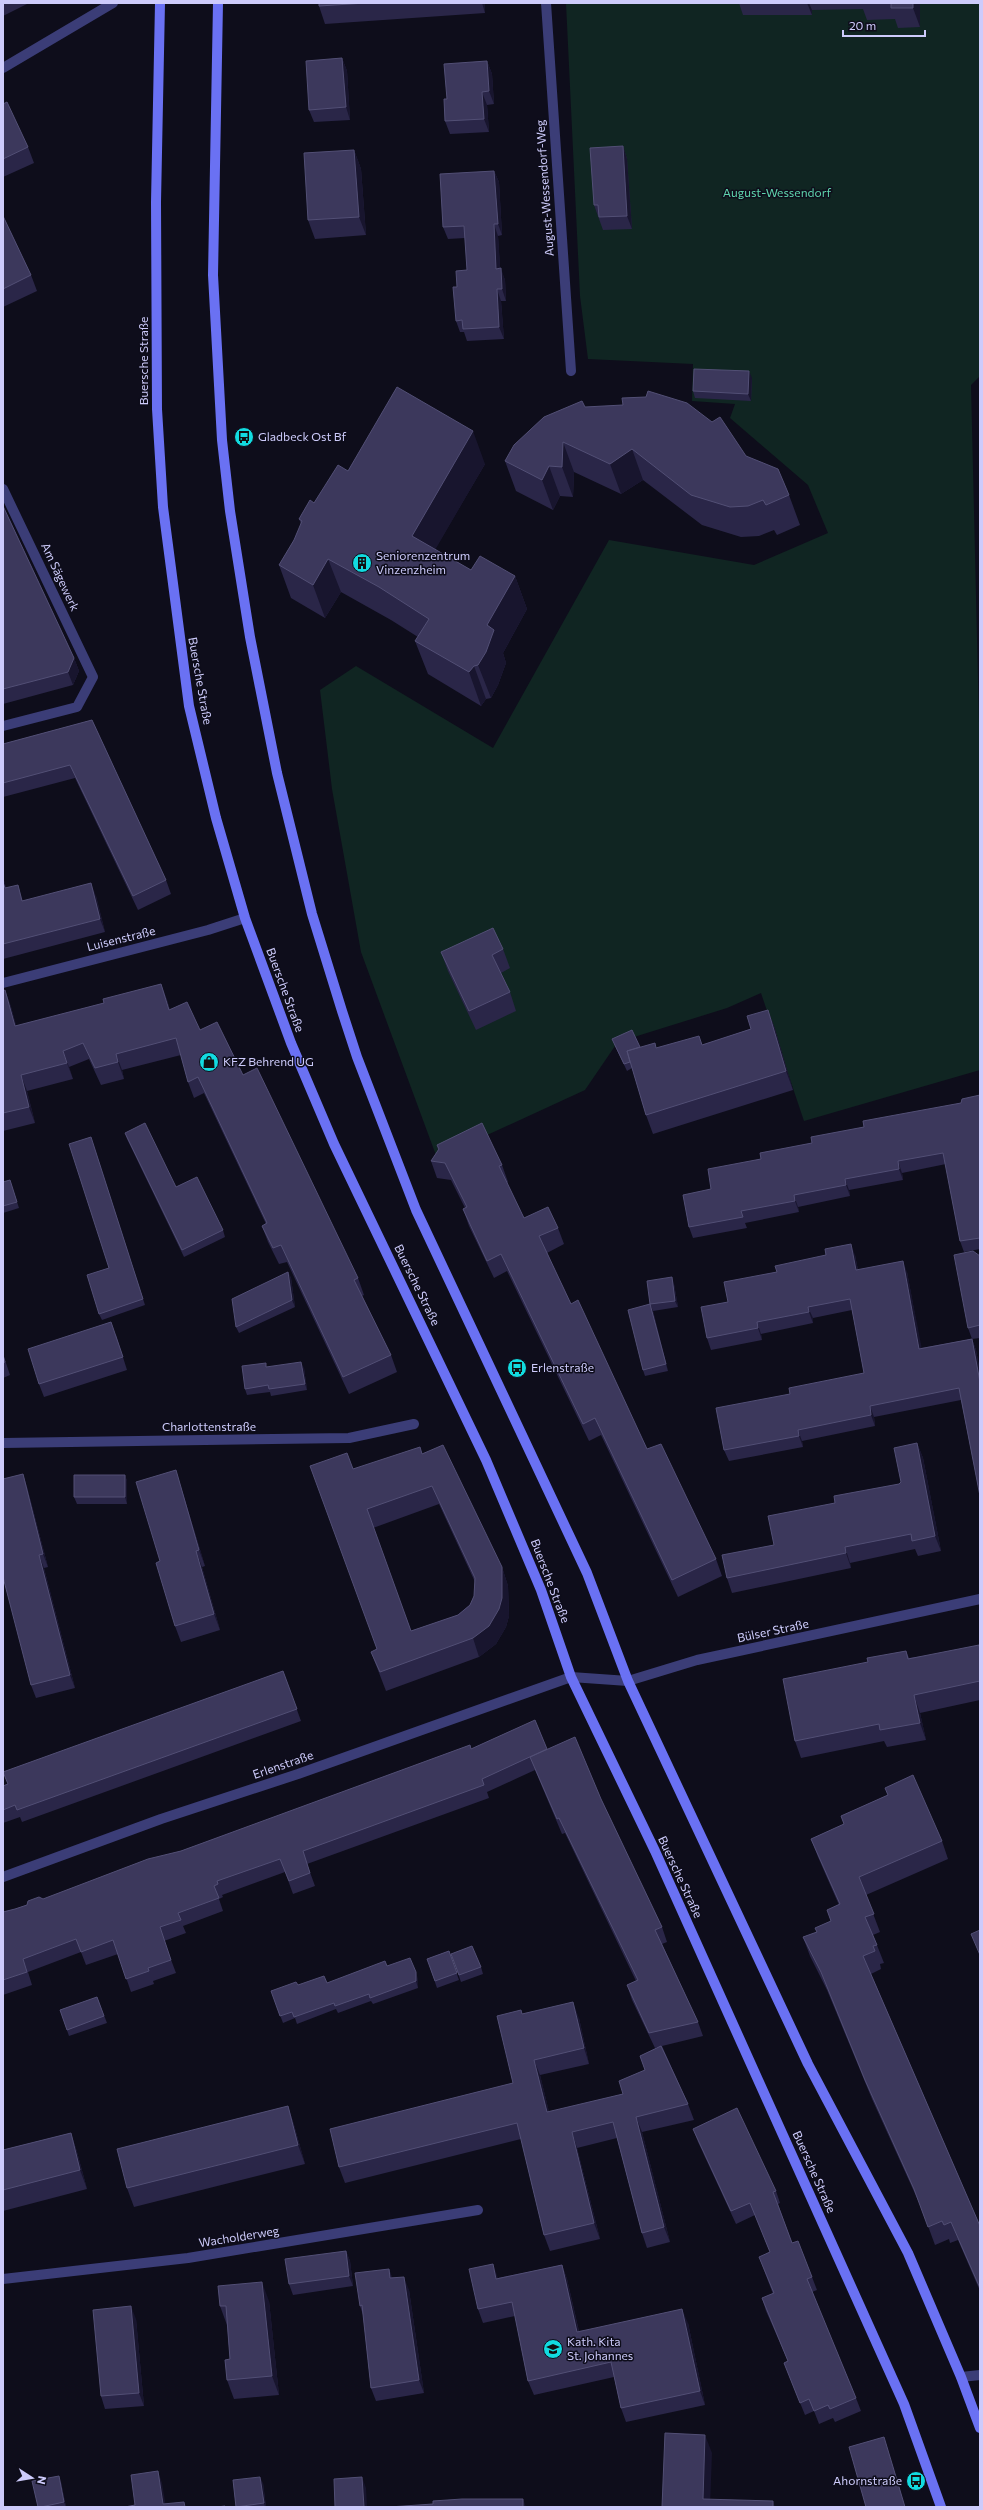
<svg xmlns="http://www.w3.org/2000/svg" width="983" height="2510" font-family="Commissioner,sans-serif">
	<rect width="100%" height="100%" fill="#0e0d1b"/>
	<path fill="#102522" d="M566 3H980L979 377 971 385 980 765V1070L804 1121 761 993 727 1008 634 1037 615 1046 585 1090 437 1158 361 952 332 789 320 690 356 666 493 748 609 540 754 565 828 533 808 485 730 418 735 404 692 401 693 364 588 359 580 296Z"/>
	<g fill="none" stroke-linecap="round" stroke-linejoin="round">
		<path stroke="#3b3d77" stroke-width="10" d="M546 3 571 371
			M3 68 113 3
			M3 489 93 677 77 707 3 726
			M3 983 208 930 245 918
			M3 1443 349 1438 414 1424
			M3 1877 161 1819 298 1774 571 1677 628 1681 697 1660 980 1599
			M3 2279 188 2258 478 2210
			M961 2377 980 2375"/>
		<path stroke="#6a71f3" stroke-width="10" d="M160 3 156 202 157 409 163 507 189 706 216 818 245 918 291 1043 334 1144 486 1460 541 1590 571 1677 655 1851 904 2404 941 2507
			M218 3 213 275 222 440 230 511 250 637 277 773 312 914 342 1011 357 1057 416 1210 587 1573 628 1681 808 2064 908 2253 961 2377 980 2428"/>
	</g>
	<path fill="#2a2648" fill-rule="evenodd" d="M3 3H29L3 16Z
		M319 3H485V13L325 24 319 6Z
		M739 3H920V27L898 28 895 19 867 20 863 9 812 10V15H743Z
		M342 58 347 71 350 120 314 122 309 110Z
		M487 61 492 74 494 104 487 105 489 132 450 134 445 121 447 99Z
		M3 104 28 147 34 163 3 177Z
		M623 146 627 159 632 229 603 230 594 205Z
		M354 150 361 169 366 235 315 239 308 220Z
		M494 171 499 182 502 235 498 236 500 268 505 280 506 301H501L504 339 467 341 464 332H460L456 321 457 287 467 270 465 238 448 239 443 227Z
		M3 216 31 275 37 291 3 307Z
		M752 378 751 401 695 398 693 391Z
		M585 407 746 456 789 495 800 525 777 535 774 530 759 536 741 537 702 525 643 480 621 494 574 472 573 497 560 496 553 510 516 491 505 461Z
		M485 464 435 549 471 570 515 576 527 609 503 653 506 663 498 685 491 698 486 699 481 706 428 674 415 641 418 637 391 620 341 592 325 618 291 598 279 565 294 540 301 524 299 519 314 503 348 471Z
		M3 506 74 658 79 671 73 685 3 704Z
		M92 720 166 880 171 894 138 910 75 778 3 797V744Z
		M3 877 6 888 23 901 96 896 105 932 3 959Z
		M503 949 510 968 501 973 510 992 516 1011 476 1030 448 971 441 952Z
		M161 984 167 1000 170 1010 200 1030 243 1075 358 1278 364 1295 362 1296 391 1355 397 1372 349 1394 287 1262 279 1264 268 1242 262 1226 266 1224 204 1093 194 1098 188 1082 181 1055 122 1070 124 1079 101 1085 89 1059 69 1067 73 1079 27 1091 35 1123 3 1131V991L5 990 11 1007 16 1026 104 1003Z
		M768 1010 775 1029 793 1090 653 1134 646 1115 632 1068 627 1071 615 1046 612 1039 640 1047 657 1048 702 1045 751 1029Z
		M980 1095V1249L964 1252 960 1241 946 1164 902 1173 903 1180 849 1190 850 1196 798 1207 799 1212 745 1223 747 1228 693 1238 689 1227 711 1189 761 1159 812 1143 864 1127 961 1103Z
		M125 1133 176 1187 223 1230 225 1237 184 1257 127 1139Z
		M93 1144 145 1305 102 1320 99 1314 109 1268Z
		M437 1145 502 1165 508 1182 507 1183 524 1218 558 1228 564 1244 547 1253 571 1304 647 1449 716 1559 722 1576 678 1597 601 1435 589 1441 507 1271 494 1278 469 1226 463 1209 465 1208 451 1180 437 1178 431 1161 438 1150Z
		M10 1180 19 1208 3 1213V1182Z
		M855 1255 858 1270 907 1272 921 1348 972 1339 976 1350 980 1372V1496L961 1400 874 1417 875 1426 802 1441 803 1447 729 1461 724 1450 790 1394 864 1373 852 1310 813 1318V1323L761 1334 762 1340 711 1350 707 1338 728 1302 777 1272Z
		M980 1256V1338L972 1339 968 1328Z
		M288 1272 291 1278 295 1307 239 1333 236 1327Z
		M674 1284 678 1307 653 1311 668 1371 645 1376 643 1370 650 1304Z
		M116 1335 127 1370 44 1397 39 1384Z
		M3 1354 10 1375 3 1378Z
		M267 1367 304 1368 307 1390 271 1396 270 1392 247 1395 245 1389Z
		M917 1443 923 1458 941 1551 918 1556 915 1549 850 1563 851 1568 732 1593 727 1578 835 1503 899 1484 901 1482Z
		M422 1454 502 1567 508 1586 509 1616 506 1627 496 1644 479 1657 386 1691 371 1652 377 1649 353 1469ZM439 1504 475 1582 474 1596 470 1605 458 1615 411 1631 373 1528Z
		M23 1474 27 1487 48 1567 44 1568 75 1688 36 1698 31 1685Z
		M125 1475 127 1481V1504H77L74 1497Z
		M181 1487 205 1566 202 1567 220 1630 181 1642 175 1626 160 1561Z
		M980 1648V1700L920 1713 926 1740 887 1747 884 1741 801 1758 795 1741 868 1662 906 1651 909 1658Z
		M283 1671 301 1721 22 1822 20 1817 3 1823V1786Z
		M471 1749H547L601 1799 662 1927 667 1942 662 1944 698 2022 703 2036 662 2046 688 2104 694 2120 642 2132 670 2242 647 2248 642 2233 617 2138 577 2148 600 2239 550 2251 544 2235 521 2139 345 2183 339 2167 513 2083 522 2014 579 2018 589 2064 540 2075 549 2112 623 2094 645 2070 640 2056 659 2047 655 2048 632 2000 627 1985 636 1981 565 1833 562 1834 535 1770 487 1792 489 1798 307 1864 315 1886 293 1894 285 1872 222 1895 223 1897 219 1899 223 1911 183 1926 186 1933 164 1941 176 1973 153 1981 154 1984 131 1992 118 1954 86 1965 81 1952 28 1972 32 1985 3 1995V1912L15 1909Z
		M885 1788 942 1841 948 1859 866 1895 880 1932 873 1935 884 1963 880 1964 881 1969 871 1974 980 2226V2291L958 2240 950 2243 949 2239 935 2245 921 2207 872 2099 827 1990 810 1956 803 1937 817 1932 815 1928 831 1921 827 1910 839 1905 818 1857 811 1839 844 1824 841 1816 888 1795Z
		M449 1951 459 1980 437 1988 427 1959Z
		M451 1954 481 1967 483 1974 461 1982Z
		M387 1966 418 1979V1988L373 2004 371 2001 338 2013 336 2009 297 2024 295 2018 283 2023 271 1991 298 1985 327 1983Z
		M97 1997 107 2023 69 2036 60 2010Z
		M288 2106 294 2125 305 2164 134 2207 127 2188Z
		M693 2129 776 2191 780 2203 778 2204 792 2243 812 2277 817 2290 812 2292 856 2398 861 2411 835 2422 833 2418 819 2424 814 2411 805 2415 784 2363 788 2361 766 2311 762 2298 773 2294 759 2257 770 2252 755 2215 736 2224 698 2142Z
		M71 2133 77 2152 87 2189 3 2211V2150Z
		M346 2251 350 2261 353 2286 293 2295 289 2284Z
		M562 2265 567 2279 579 2331 688 2323 705 2405 626 2422 621 2408 614 2377 534 2395 528 2381 515 2316 483 2323 478 2309 498 2278Z
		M389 2269 392 2278 409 2290 424 2393 376 2401 371 2388 363 2315 360 2306Z
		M269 2301 279 2395 234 2399 227 2380 230 2359 227 2325 220 2306Z
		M136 2319 144 2406 105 2409 101 2396Z
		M233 2480 263 2483 266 2507H236Z
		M61 2482 66 2507H38Z"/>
	<path fill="#18152e" d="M482 3H485V13Z
		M807 3H809L812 10V15Z
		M913 3H920V27L913 8Z
		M342 58 347 71 350 120 346 107Z
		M487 61 492 74 494 104 489 91Z
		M482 92 487 105 489 132 484 119Z
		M623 146 627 159 632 229 627 216Z
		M354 150 361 169 366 235 359 217Z
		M494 171 499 182 502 235 498 224Z
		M494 224 498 236 501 280 496 269Z
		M501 268 505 280 506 301 502 289Z
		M497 289 501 301 504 339 499 327Z
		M749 371 752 378 751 401 748 394Z
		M473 431 485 464 424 569 412 536Z
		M563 442 574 472 573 497 562 467Z
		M632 449 643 480 621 494 610 464Z
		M549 466 560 496 553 510 542 480Z
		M328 559 341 592 325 618 313 585Z
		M515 576 527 609 503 653 506 663 498 685 491 698 478 665 487 625Z
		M74 658 79 671 73 685 68 672Z
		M474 666 486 699 481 706 469 672Z
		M3 877 10 901 5 888 3 882Z
		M91 883 96 896 105 932 100 919Z
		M18 885 22 898 27 914 22 901Z
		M161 984 167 1000 175 1027 169 1010Z
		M5 990 11 1007 21 1042 15 1026Z
		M768 1010 775 1029 793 1090 786 1071Z
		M63 1051 69 1067 73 1079 67 1063Z
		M116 1054 122 1070 124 1079 118 1062Z
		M21 1075 27 1091 35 1123 29 1107Z
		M898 1161 902 1173 903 1180 899 1169Z
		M845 1179 849 1190 850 1196 846 1185Z
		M794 1195 798 1207 799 1212 795 1201Z
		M851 1244 855 1255 860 1281 856 1270Z
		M903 1261 907 1272 924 1360 919 1349Z
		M288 1272 291 1278 295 1307 292 1300Z
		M672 1277 674 1284 678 1307 675 1301Z
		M650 1304 653 1311 668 1371 666 1364Z
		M808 1307 813 1318V1323L809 1312Z
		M757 1322 761 1334 762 1340 758 1328Z
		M972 1339 976 1350 980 1372V1382Z
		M301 1362 304 1368 307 1390 305 1384Z
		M870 1406 874 1417 875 1426 871 1415Z
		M798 1430 802 1441 803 1447 799 1436Z
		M917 1443 923 1458 941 1551 935 1536Z
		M176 1470 181 1487 205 1566 199 1550Z
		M23 1474 27 1487 48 1567 43 1554Z
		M125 1475 127 1481V1504L125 1497Z
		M845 1547 850 1563 851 1568 846 1553Z
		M196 1551 202 1567 220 1630 214 1614Z
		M39 1555 44 1568 75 1688 70 1675Z
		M502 1567 508 1586 509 1616 506 1627 496 1644 479 1657 473 1638Z
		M914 1695 920 1713 926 1740 920 1723Z
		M416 1972 418 1979V1988L416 1981Z
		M573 2002 579 2018 589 2064 584 2048Z
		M534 2060 540 2075 553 2128 547 2112Z
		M288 2106 294 2125 305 2164 298 2145Z
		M636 2117 642 2132 670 2242 664 2227Z
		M572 2132 577 2148 600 2239 594 2223Z
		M71 2133 77 2152 87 2189 80 2170Z
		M346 2251 350 2261 353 2286 349 2276Z
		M493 2264 498 2278 496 2279Z
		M562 2265 567 2279 582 2346 577 2332Z
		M389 2269 394 2282 390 2278Z
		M404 2277 409 2290 424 2393 419 2380Z
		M262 2282 269 2301 279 2395 272 2376Z
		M131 2306 136 2319 144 2406 139 2393Z
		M682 2309 688 2323 705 2405 700 2391Z
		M705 2435 712 2453 710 2507 703 2499Z
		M158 2471 162 2483 166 2507 163 2504Z
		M59 2476 61 2482 66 2507 64 2502Z
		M260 2477 263 2483 266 2507H265L264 2503Z
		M362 2477 366 2488 367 2507H364Z
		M523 2499 526 2507H523Z
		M773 2501 775 2507H773Z"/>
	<path fill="#3c385c" stroke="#524f75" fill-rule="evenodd" d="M319 3H366L319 6Z
		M891 3H913V8H891Z
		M342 58 346 107 309 110 306 61Z
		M487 61 489 91 482 92 484 119 445 121 444 99H447L444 64Z
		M7 102 28 147 3 159V104Z
		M623 146 627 216 599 217 598 205H594L590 148Z
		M354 150 359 217 308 220 304 153Z
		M494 171 498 224H494L496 269 501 268 502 289H497L499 327 463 329 462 320 456 321 453 287H457L456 271 467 270 464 226 443 227 440 174Z
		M3 216 31 275 3 289Z
		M694 369 749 371 748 394 693 391Z
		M397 387 473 431 412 536 471 570 480 556 515 576 487 625 494 630 486 652 478 665 474 666 469 672 415 641 429 619 379 587 328 559 313 585 279 565 294 540 302 521 299 519 310 500 314 503 338 465 348 471Z
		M648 391 687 403 712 422 720 417 746 456 778 469 789 495 766 505 763 500 748 506 730 507 691 495 632 449 610 464 563 442 562 467 549 466 542 480 505 461 514 445 544 417 582 401 585 407 623 405 622 398 646 397Z
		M3 506 74 658 68 672 3 689Z
		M92 720 166 880 133 896 70 765 3 783V744Z
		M3 882 5 888 18 885 22 901 91 883 100 919 3 944Z
		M493 928 503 949 492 955 510 992 469 1011 441 952Z
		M161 984 169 1010 187 1002 200 1030 217 1022 243 1075 257 1068 358 1278 354 1280 391 1355 343 1377 281 1245 273 1248 262 1226 267 1223 198 1077 188 1082 176 1038 116 1054 118 1062 95 1068 83 1043 63 1051 67 1063 21 1075 29 1107 3 1113V991L5 990 15 1026 104 1003 103 999Z
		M768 1010 786 1071 646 1115 627 1051 655 1043 656 1048 699 1036 702 1045 751 1029 747 1016Z
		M632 1030 640 1047 627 1051 630 1062 624 1064 612 1039Z
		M980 1095V1238L960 1241 943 1153 898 1161 899 1169 845 1179 846 1185 794 1195 795 1201 741 1211 743 1217 689 1227 683 1195 711 1189 708 1169 761 1159 760 1153 812 1143 811 1137 864 1127 863 1121 961 1103 962 1099Z
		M145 1123 176 1187 197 1177 223 1230 182 1250 125 1133Z
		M482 1123 502 1165 499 1166 524 1218 548 1207 558 1228 539 1236 571 1304 578 1300 647 1449 661 1444 716 1559 672 1580 595 1418 583 1424 501 1254 487 1261 463 1209 467 1207 445 1163 431 1161 439 1149 437 1145Z
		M91 1137 143 1299 99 1314 87 1275 109 1268 69 1144Z
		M10 1180 17 1202 3 1206V1182Z
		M851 1244 856 1270 903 1261 919 1349 972 1339 980 1382V1496L959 1388 870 1406 871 1415 798 1430 799 1436 724 1450 716 1408 790 1394 789 1388 864 1373 850 1299 808 1307 809 1312 757 1322 758 1328 707 1338 701 1307 728 1302 724 1282 777 1272 775 1266 826 1255 825 1249Z
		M973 1251 980 1256V1325L968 1328 954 1255Z
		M288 1272 292 1300 236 1327 232 1299Z
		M672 1277 675 1301 650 1304 647 1281Z
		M650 1304 666 1364 643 1370 628 1310Z
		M111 1322 123 1357 39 1384 28 1349Z
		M3 1355 5 1362 3 1363Z
		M301 1362 305 1384 269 1389 268 1385 245 1389 242 1366 266 1363V1367Z
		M917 1443 935 1536 912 1541 911 1534 845 1547 846 1553 727 1578 722 1555 774 1545 768 1516 835 1503 834 1496 899 1484 901 1482 894 1448Z
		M443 1445 502 1567V1598L499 1609 489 1626 473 1638 380 1672 371 1652 377 1649 310 1466 347 1453 353 1469 420 1447 422 1454ZM432 1486 475 1578 474 1596 470 1605 458 1615 411 1631 367 1509Z
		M176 1470 199 1550 196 1551 214 1614 175 1626 156 1563 160 1561 136 1482Z
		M23 1474 43 1554 39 1555 70 1675 31 1685 3 1577V1479Z
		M74 1475H125V1497H74Z
		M979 1645 980 1651V1681L914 1695 920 1723 880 1730 879 1724 795 1741 783 1679 868 1662 867 1658 906 1651 908 1659Z
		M283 1671 297 1709 17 1810 15 1805 3 1810V1786L8 1784 3 1772Z
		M535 1720 547 1749 482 1779 484 1785 303 1851 310 1873 289 1881 280 1859 217 1881 218 1884 214 1886 219 1898 178 1913 181 1920 160 1927 171 1960 148 1968 149 1971 126 1979 113 1940 81 1952 76 1939 23 1959 27 1972 3 1980V1912L15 1909 27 1905 28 1901 39 1897 43 1899 148 1859 181 1851 470 1745 471 1749Z
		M575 1737 601 1799 662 1927 655 1930 698 2022 649 2033 627 1985 638 1980 559 1818 557 1819 530 1757Z
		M913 1775 942 1841 859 1877 874 1914 865 1917 877 1945 873 1946 875 1951 863 1956 980 2226V2288L951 2222 944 2225 942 2221 928 2227 914 2189 865 2080 821 1972 803 1937 817 1932 815 1928 831 1921 827 1910 840 1904 811 1839 844 1824 841 1816 888 1795 885 1788Z
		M980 1930V1955L971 1934Z
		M472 1946 481 1967 459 1975 451 1954Z
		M449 1951 457 1973 435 1981 427 1959Z
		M410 1958 416 1972V1981L370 1998 369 1994 335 2006 334 2003 294 2017 292 2012 280 2016 271 1991 296 1982 298 1985 324 1976 327 1983 385 1961 387 1966Z
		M97 1997 104 2016 67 2030 60 2010Z
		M573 2002 584 2048 534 2060 547 2112 623 2094 619 2081 645 2070 640 2056 661 2046 688 2104 636 2117 664 2227 642 2233 613 2122 572 2132 594 2223 544 2235 517 2123 339 2167 330 2129 513 2083 497 2016 521 2010 522 2014Z
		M288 2106 298 2145 127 2188 117 2149Z
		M737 2108 776 2191 773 2192 792 2243 798 2241 812 2277 807 2279 856 2398 830 2409 828 2405 814 2411 809 2399 800 2403 784 2363 788 2361 762 2298 774 2293 759 2257 770 2252 750 2203 731 2211 693 2129Z
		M71 2133 80 2170 3 2190V2150Z
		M346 2251 349 2276 289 2284 285 2259Z
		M493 2264 496 2279 562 2265 577 2332 682 2309 700 2391 621 2408 611 2362 528 2381 512 2302 478 2309 469 2269Z
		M389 2269 390 2278 404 2277 419 2380 371 2388 362 2305 360 2306 355 2273Z
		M262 2282 272 2376 227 2380 225 2360 230 2359 226 2306H220L218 2286Z
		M131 2306 139 2393 101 2396 93 2310Z
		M665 2433 705 2435 703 2499 773 2501V2507H662Z
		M884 2437 905 2507H866L849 2447Z
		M158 2471 163 2504 184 2502 185 2507H125L135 2505 131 2475Z
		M59 2476 64 2502 41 2507H38L32 2481Z
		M260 2477 264 2503 236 2507 233 2480Z
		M362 2477 364 2507H335L334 2479Z
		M462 2499H523V2507H389L433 2504V2501Z
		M225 2506V2507H217Z"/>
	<defs>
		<symbol id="bus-disc" viewBox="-11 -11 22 22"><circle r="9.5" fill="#12dbe0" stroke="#0e0d1b"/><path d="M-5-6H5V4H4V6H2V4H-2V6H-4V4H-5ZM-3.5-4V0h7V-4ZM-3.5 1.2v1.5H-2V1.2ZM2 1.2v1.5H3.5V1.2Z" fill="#111"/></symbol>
		<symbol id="building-disc" viewBox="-11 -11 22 22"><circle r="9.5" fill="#12dbe0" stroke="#0e0d1b"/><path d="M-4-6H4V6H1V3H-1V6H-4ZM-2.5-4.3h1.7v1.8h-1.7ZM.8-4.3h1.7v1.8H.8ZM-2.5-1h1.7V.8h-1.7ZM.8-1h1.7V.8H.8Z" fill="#111"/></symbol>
		<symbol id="shop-disc" viewBox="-11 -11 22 22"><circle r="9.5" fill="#12dbe0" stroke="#0e0d1b"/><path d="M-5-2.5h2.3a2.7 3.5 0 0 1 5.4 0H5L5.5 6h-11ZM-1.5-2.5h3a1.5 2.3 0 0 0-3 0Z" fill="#111"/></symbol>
		<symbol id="school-disc" viewBox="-11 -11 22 22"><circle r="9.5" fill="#12dbe0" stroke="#0e0d1b"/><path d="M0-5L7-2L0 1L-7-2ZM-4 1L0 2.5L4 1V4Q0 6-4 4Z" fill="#111"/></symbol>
	</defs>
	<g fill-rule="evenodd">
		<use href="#bus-disc" x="233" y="426" width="22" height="22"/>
		<use href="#building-disc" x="351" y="552" width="22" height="22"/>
		<use href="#shop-disc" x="198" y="1051" width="22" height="22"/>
		<use href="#bus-disc" x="506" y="1357" width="22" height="22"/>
		<use href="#school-disc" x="542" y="2338" width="22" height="22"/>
		<use href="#bus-disc" x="905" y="2470" width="22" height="22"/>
	</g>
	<g text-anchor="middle" stroke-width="3" stroke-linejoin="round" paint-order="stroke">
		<g font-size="12" fill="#cdcbfb" stroke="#0e0d1b">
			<text transform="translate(545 188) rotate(-94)" y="4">August-Wessendorf-Weg</text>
			<text transform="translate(144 361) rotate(-90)" y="4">Buersche Straße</text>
			<text transform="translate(60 577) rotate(65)" y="4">Am Sägewerk</text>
			<text transform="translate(200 681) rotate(80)" y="4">Buersche Straße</text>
			<text transform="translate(121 939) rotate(-14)" y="4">Luisenstraße</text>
			<text transform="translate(285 990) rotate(70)" y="4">Buersche Straße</text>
			<text transform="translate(417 1285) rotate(64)" y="4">Buersche Straße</text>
			<text x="209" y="1431">Charlottenstraße</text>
			<text transform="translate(550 1581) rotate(69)" y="4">Buersche Straße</text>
			<text transform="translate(773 1631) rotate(-12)" y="4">Bülser Straße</text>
			<text transform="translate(283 1765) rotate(-19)" y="4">Erlenstraße</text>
			<text transform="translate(680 1877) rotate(65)" y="4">Buersche Straße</text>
			<text transform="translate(814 2172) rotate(66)" y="4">Buersche Straße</text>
			<text transform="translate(239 2237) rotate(-9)" y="4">Wacholderweg</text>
		</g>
		<g font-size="12" fill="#5ed4ad" stroke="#0e0d1b">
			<text x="777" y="197">August-Wessendorf</text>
		</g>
		<g font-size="12" fill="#cdcbfb" stroke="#0e0d1b" text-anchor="start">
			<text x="258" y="441">Gladbeck Ost Bf</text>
			<text x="376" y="560">Seniorenzentrum<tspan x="376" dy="14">Vinzenzheim</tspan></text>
			<text x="223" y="1066">KFZ Behrend UG</text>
			<text x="531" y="1372">Erlenstraße</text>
			<text x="567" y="2346">Kath. Kita<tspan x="567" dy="14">St. Johannes</tspan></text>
			<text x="902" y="2485" text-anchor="end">Ahornstraße</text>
		</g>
	</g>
	<rect width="983" height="2510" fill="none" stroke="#cdcbfb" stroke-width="8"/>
	<g transform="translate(32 2478) rotate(102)" stroke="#0e0d1b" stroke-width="3" paint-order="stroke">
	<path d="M0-3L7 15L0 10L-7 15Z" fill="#cdcbfb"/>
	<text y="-6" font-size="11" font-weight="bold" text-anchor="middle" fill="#cdcbfb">N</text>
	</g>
	<path d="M843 30v6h82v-6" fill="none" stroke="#cdcbfb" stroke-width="2"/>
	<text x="849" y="30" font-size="12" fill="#cdcbfb" stroke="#0e0d1b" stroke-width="3" paint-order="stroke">20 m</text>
</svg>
